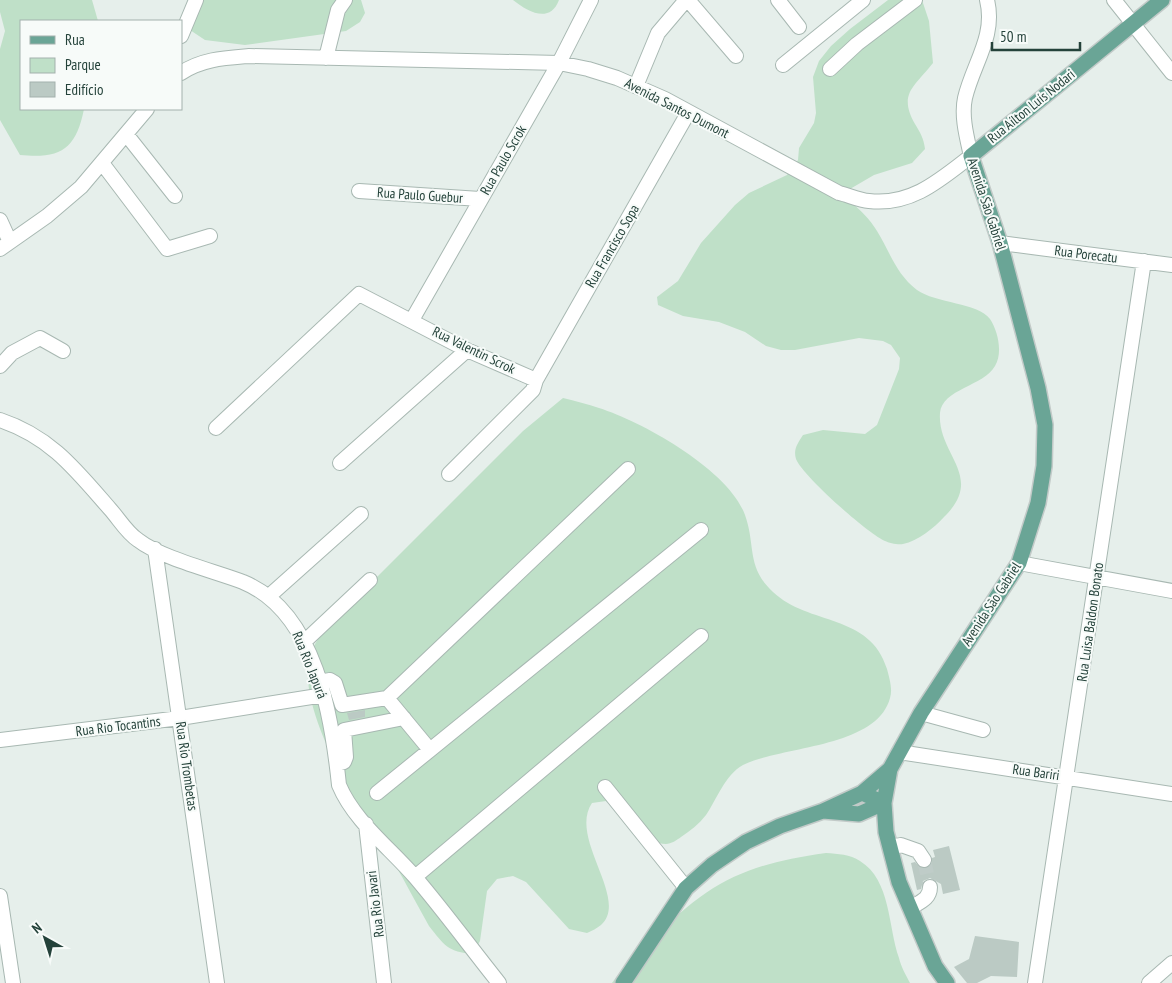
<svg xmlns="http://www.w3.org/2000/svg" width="1172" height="983" font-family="'PT Sans Narrow',sans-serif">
	<rect width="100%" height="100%" fill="#e6efeb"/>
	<path fill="#bfe0c8" d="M0 0H92L98 21H21V109H84C76 149 61 159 20 155L0 120V49L5 31 0 12Z
		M193 0H361L365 13 360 22 346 31 245 45 205 40 190 30Z
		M513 0H559C550 24 528 12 513 0Z
		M888 0H922L929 21 933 63C914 87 898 94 915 124 920 132 924 139 925 149L912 163 874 175 850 189 849 200C860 210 870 219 877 231 890 252 896 274 917 290 935 303 979 303 990 319 998 331 1003 353 995 366 984 386 942 389 940 413 937 455 986 476 944 517 934 528 918 541 903 544 898 545 889 543 885 541 868 534 802 475 796 459 793 449 798 443 803 435L823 430 865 434 877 425 899 369 900 358 891 345 883 341 859 338 795 350H781L766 346 745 332 719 322 683 316 658 305 657 297 678 281 701 243 735 205 749 193 787 175 798 160 799 148 814 123 816 113 813 77 819 61 831 46 850 29Z
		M563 398C575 401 588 404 599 408 643 422 729 470 745 515 756 546 746 567 773 592 809 626 870 613 887 669 889 677 893 689 890 698 877 748 781 746 743 765 725 775 717 799 706 815 699 824 690 831 681 837 677 840 671 844 666 844 647 844 622 812 606 801L592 803C568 838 630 899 601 925 597 928 592 931 587 933L569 929 526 882 513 876 497 879 487 891 480 941 473 954C448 952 444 945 429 926 417 905 406 883 394 863 363 813 302 723 308 663 310 649 319 637 328 626L523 431Z
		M826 853C838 854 850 854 860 861 891 880 888 927 899 958 901 967 906 975 910 983H612C623 967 638 954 651 941 708 882 746 864 826 853Z"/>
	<path fill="#bbcac4" d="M365 710V717L349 720 347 713Z
		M949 846 960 890 943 894 941 884 930 878 923 881 921 889 917 890 911 863 915 862 921 868H928L932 863V858L935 857 933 850Z
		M975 936 1019 942 1017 977 991 976 977 983H967L954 967 969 959Z"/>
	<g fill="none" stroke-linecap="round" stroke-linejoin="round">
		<path stroke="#bfccc8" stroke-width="14" stroke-dasharray="14 7" stroke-linecap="butt" d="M924 860 930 887"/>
		<defs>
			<path id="minor" d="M688 0 736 56
				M778 0 799 27
				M1114 0 1172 73
				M181 36 196 0
				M326 58 338 10 345 0
				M783 65 863 0
				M830 69 857 44 915 0
				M181 73C202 59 225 58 249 56L559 63 588 69 617 78 665 99 839 193C848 195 859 200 869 201 911 206 940 180 971 156 967 138 961 116 965 98 973 64 996 36 987 0
				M636 86 658 33 686 0
				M126 134 175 196
				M102 163 167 249 210 236
				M359 191 480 199
				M0 220 10 242
				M1000 243 1172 265
				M0 249 47 216 81 187 147 109
				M412 320 559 63 591 0
				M0 366 12 353 40 338 63 351
				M0 420C51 437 76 470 110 509 119 519 127 533 138 540 161 558 214 571 243 582 316 612 332 717 339 785 354 821 390 848 415 877 444 911 471 948 499 983
				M216 428 359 294 467 350 536 380
				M340 463 467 350
				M628 469 387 698 430 750 701 530
				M449 474 533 390 536 380 688 113
				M155 549 217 983
				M1019 563 1172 591
				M268 597 361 514
				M304 642 370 580
				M319 682 330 680 335 683 342 705 387 698
				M921 713 983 730
				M0 740 180 718 324 695
				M899 752 1172 794
				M337 764 344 762 346 757 344 730 404 718
				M605 787 686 888
				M377 793 430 750
				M366 824 384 983
				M890 847 901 845 918 851 924 860
				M415 877 701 636
				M0 896 13 983
				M910 908C920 902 930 899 930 887
				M1035 983 1144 261
				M1149 983 1172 963"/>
			<path id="major" d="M862 793 890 769
				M623 983 686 888 712 865 746 842 780 826 823 811 862 793 884 803 859 814 823 811
				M947 983 935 966 899 882 886 832 884 803 890 769 921 713 1019 563 1038 503 1044 466 1045 425 1038 388 1000 243 971 156 1162 0"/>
		</defs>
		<use href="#minor" stroke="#a8b8b2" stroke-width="16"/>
		<use href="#major" stroke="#c2cac8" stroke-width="18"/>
		<use href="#minor" stroke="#fff" stroke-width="14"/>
		<use href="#major" stroke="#6aa596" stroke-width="15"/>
	</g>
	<g text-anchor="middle" stroke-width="4" stroke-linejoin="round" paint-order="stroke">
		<g font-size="14" fill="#24423a" stroke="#f7fbf9">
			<text transform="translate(1031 106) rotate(-39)" y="5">Rua Aílton Luís Nodari</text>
			<text transform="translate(677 108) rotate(27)" y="5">Avenida Santos Dumont</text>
			<text transform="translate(503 160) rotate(-60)" y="5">Rua Paulo Scrok</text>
			<text transform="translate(420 195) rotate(4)" y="5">Rua Paulo Guebur</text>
			<text transform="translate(987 204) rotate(72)" y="5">Avenida São Gabriel</text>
			<text transform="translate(612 246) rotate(-60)" y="5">Rua Francisco Sopa</text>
			<text transform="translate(1086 254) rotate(7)" y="5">Rua Porecatu</text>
			<text transform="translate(474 350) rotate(26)" y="5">Rua Valentin Scrok</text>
			<text transform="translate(991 604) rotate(-57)" y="5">Avenida São Gabriel</text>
			<text transform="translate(1090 622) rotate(-82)" y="5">Rua Luisa Baldon Bonato</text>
			<text transform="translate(310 665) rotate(68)" y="5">Rua Rio Japurá</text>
			<text transform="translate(118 726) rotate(-7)" y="5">Rua Rio Tocantins</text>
			<text transform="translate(187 766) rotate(82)" y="5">Rua Rio Trombetas</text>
			<text transform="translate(1036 772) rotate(8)" y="5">Rua Bariri</text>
			<text transform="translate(375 904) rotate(-97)" y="5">Rua Rio Javari</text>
		</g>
	</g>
	<rect x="20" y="20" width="162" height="90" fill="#f7fbf9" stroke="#a3b1ad"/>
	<rect x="30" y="36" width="25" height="8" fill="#6aa596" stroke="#a3b1ad"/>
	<text x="65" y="45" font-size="15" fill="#24423a">Rua</text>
	<rect x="30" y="58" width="25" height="15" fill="#bfe0c8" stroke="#a3b1ad"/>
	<text x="65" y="70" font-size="15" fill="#24423a">Parque</text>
	<rect x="30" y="82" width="25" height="15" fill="#bbcac4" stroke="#a3b1ad"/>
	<text x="65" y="95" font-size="15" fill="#24423a">Edifício</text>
	<g transform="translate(45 938) rotate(321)" stroke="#f7fbf9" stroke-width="4" paint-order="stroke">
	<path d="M0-4L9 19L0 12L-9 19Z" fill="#24423a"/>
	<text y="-8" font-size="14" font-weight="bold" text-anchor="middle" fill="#24423a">N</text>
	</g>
	<path d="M992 42v8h88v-8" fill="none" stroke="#24423a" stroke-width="2.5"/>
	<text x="1000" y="42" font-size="15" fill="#24423a" stroke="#f7fbf9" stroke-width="4" paint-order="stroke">50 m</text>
</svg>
